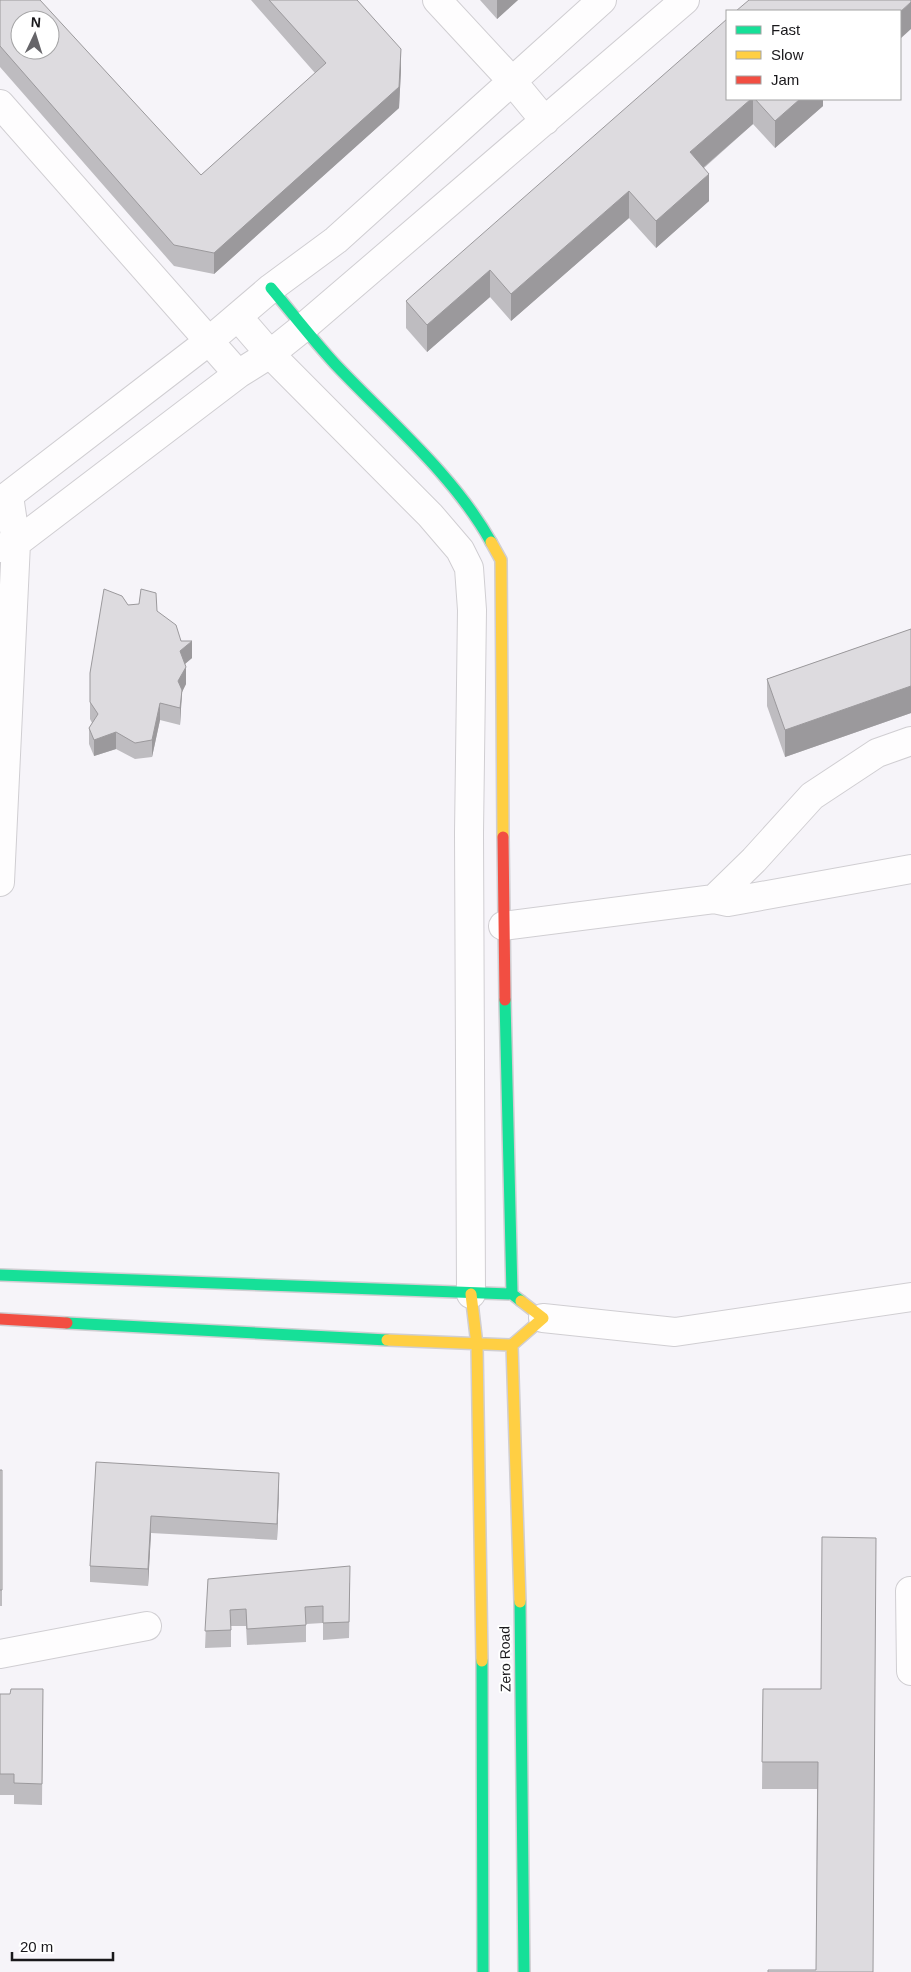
<svg xmlns="http://www.w3.org/2000/svg" width="911" height="1972" font-family="Arial,sans-serif">
	<rect width="100%" height="100%" fill="#f6f4f9"/>
	<g fill="none" stroke-linecap="round" stroke-linejoin="round">
		<defs>
			<path id="street" d="M437 0 512 81 545 121
				M0 104 238 374
				M238 317 270 354 430 515 460 550 469 568 472 610 469 833 471 1294
				M0 502 209 341 271 288 336 240 602 0
				M0 548 16 543 238 374 270 354 305 326 685 0
				M0 882 16 543 9 496
				M714 899 754 860 812 796 877 753 911 741
				M503 926 714 899 728 902 911 869
				M543 1318 675 1332 911 1297
				M910 1591 911 1671
				M0 1654 147 1626"/>
			<path id="fast" d="M271 288C292 313 313 340 335 364 388 420 454 475 491 542
				M505 1000 512 1294
				M0 1275 512 1294 521 1301
				M67 1323 387 1340
				M520 1602 524 1972
				M482 1661 483 1972"/>
			<path id="slow" d="M491 542 501 560 503 837
				M471 1294 477 1345 482 1661
				M387 1340 512 1345 543 1318 521 1301
				M512 1345 520 1602"/>
			<path id="jam" d="M503 837 505 1000
				M0 1319 67 1323"/>
		</defs>
		<use href="#street" stroke="#d0ced2" stroke-width="30"/>
		<use href="#fast" stroke="#d0ced2" stroke-width="14"/>
		<use href="#slow" stroke="#d0ced2" stroke-width="14"/>
		<use href="#jam" stroke="#d0ced2" stroke-width="14"/>
		<use href="#street" stroke="#fefdfe" stroke-width="28"/>
		<use href="#fast" stroke="#16e098" stroke-width="11"/>
		<use href="#slow" stroke="#ffcf43" stroke-width="11"/>
		<use href="#jam" stroke="#f24e42" stroke-width="11"/>
	</g>
	<path fill="#bebcc0" d="M0 0 201 175 315 73 251 0H357L401 70 399 108 214 274 174 266 0 67Z
		M480 0H518L497 19Z
		M727 99H823V106L775 148 753 124 704 168 709 201 656 248 629 218 511 321 490 297 427 352 406 328V301Z
		M128 605 157 611 181 641 192 658 185 664 186 684 182 692 180 725 160 720 152 757 135 759 116 749 94 756 89 744V728L92 723 90 719V673Z
		M911 629V713L785 757 767 706V679Z
		M96 1462 279 1489 277 1540 151 1533 148 1586 90 1582V1566Z
		M0 1470H2V1606H0Z
		M208 1579 350 1583 349 1638 323 1640V1623L306 1624V1642L247 1645 246 1626H231V1647L205 1648Z
		M43 1689 42 1805 14 1804V1795H0V1694H10Z
		M763 1689H821L816 1970 817 1789H762Z"/>
	<path fill="#9b999c" d="M497 0H518L497 19Z
		M911 2V29L900 39V12Z
		M401 49V70L399 108 214 274V253Z
		M751 99H753V124L690 179V152Z
		M800 99H823V106L775 148V121Z
		M709 174V201L656 248V221Z
		M629 191V218L511 321V294Z
		M490 270V297L427 352V325Z
		M192 641V658L180 668V651Z
		M186 667V684L182 692 180 725V708L178 681Z
		M911 686V713L785 757V730Z
		M160 703V720L152 757V740Z
		M116 732V749L94 756V740Z
		M279 1473V1489L277 1540V1524Z
		M151 1516V1533L148 1586V1569Z"/>
	<path fill="#dddbdf" stroke="#9b999c" fill-rule="evenodd" d="M0 0H40L201 175 326 63 269 0H357L401 49 399 87 214 253 174 245 0 46ZM20 20H50V50H20Z
		M749 0H911V2L900 12 736 11Z
		M727 19V99H751L690 152 709 174 656 221 629 191 511 294 490 270 427 325 406 301Z
		M755 99H800L775 121Z
		M104 589 122 596 128 605 139 604 141 589 156 593 157 611 176 625 181 641H192L180 651 186 667 178 681 182 690 180 708 160 703 152 740 135 743 116 732 94 740 89 728 98 714 90 702V673Z
		M911 629V686L785 730 767 679Z
		M96 1462 279 1473 277 1524 151 1516 148 1569 90 1566Z
		M0 1470H2V1590H0Z
		M822 1537 876 1538 873 1972H768V1970H816L818 1762H762L763 1689H821Z
		M350 1566 349 1622 323 1623V1606L305 1607 306 1625 247 1629 246 1609 230 1610 231 1630 205 1631 208 1579Z
		M11 1689H43L42 1784 14 1783V1774H0V1694H10Z"/>
	<g text-anchor="middle" stroke-width="4" stroke-linejoin="round" paint-order="stroke">
		<g font-size="14" fill="#19181b" stroke="#fff">
			<text transform="translate(505 1659) rotate(-91)" y="5">Zero Road</text>
		</g>
	</g>
	<rect x="726" y="10" width="175" height="90" fill="#ffffff" stroke="#a3a3a4"/>
	<rect x="736" y="26" width="25" height="8" fill="#16e098" stroke="#a3a3a4"/>
	<text x="771" y="35" font-size="15" fill="#19181b">Fast</text>
	<rect x="736" y="51" width="25" height="8" fill="#ffcf43" stroke="#a3a3a4"/>
	<text x="771" y="60" font-size="15" fill="#19181b">Slow</text>
	<rect x="736" y="76" width="25" height="8" fill="#f24e42" stroke="#a3a3a4"/>
	<text x="771" y="85" font-size="15" fill="#19181b">Jam</text>
	<g transform="translate(35 35) rotate(4)"><circle r="24" fill="#ffffff" stroke="#a3a3a4"/>
	<path d="M0-4L9 19L0 12L-9 19Z" fill="#666569"/>
	<text y="-8" font-size="14" font-weight="bold" text-anchor="middle" fill="#19181b">N</text>
	</g>
	<path d="M12 1952v8h101v-8" fill="none" stroke="#19181b" stroke-width="2.5"/>
	<text x="20" y="1952" font-size="15" fill="#19181b" stroke="#ffffff" stroke-width="4" paint-order="stroke">20 m</text>
</svg>
